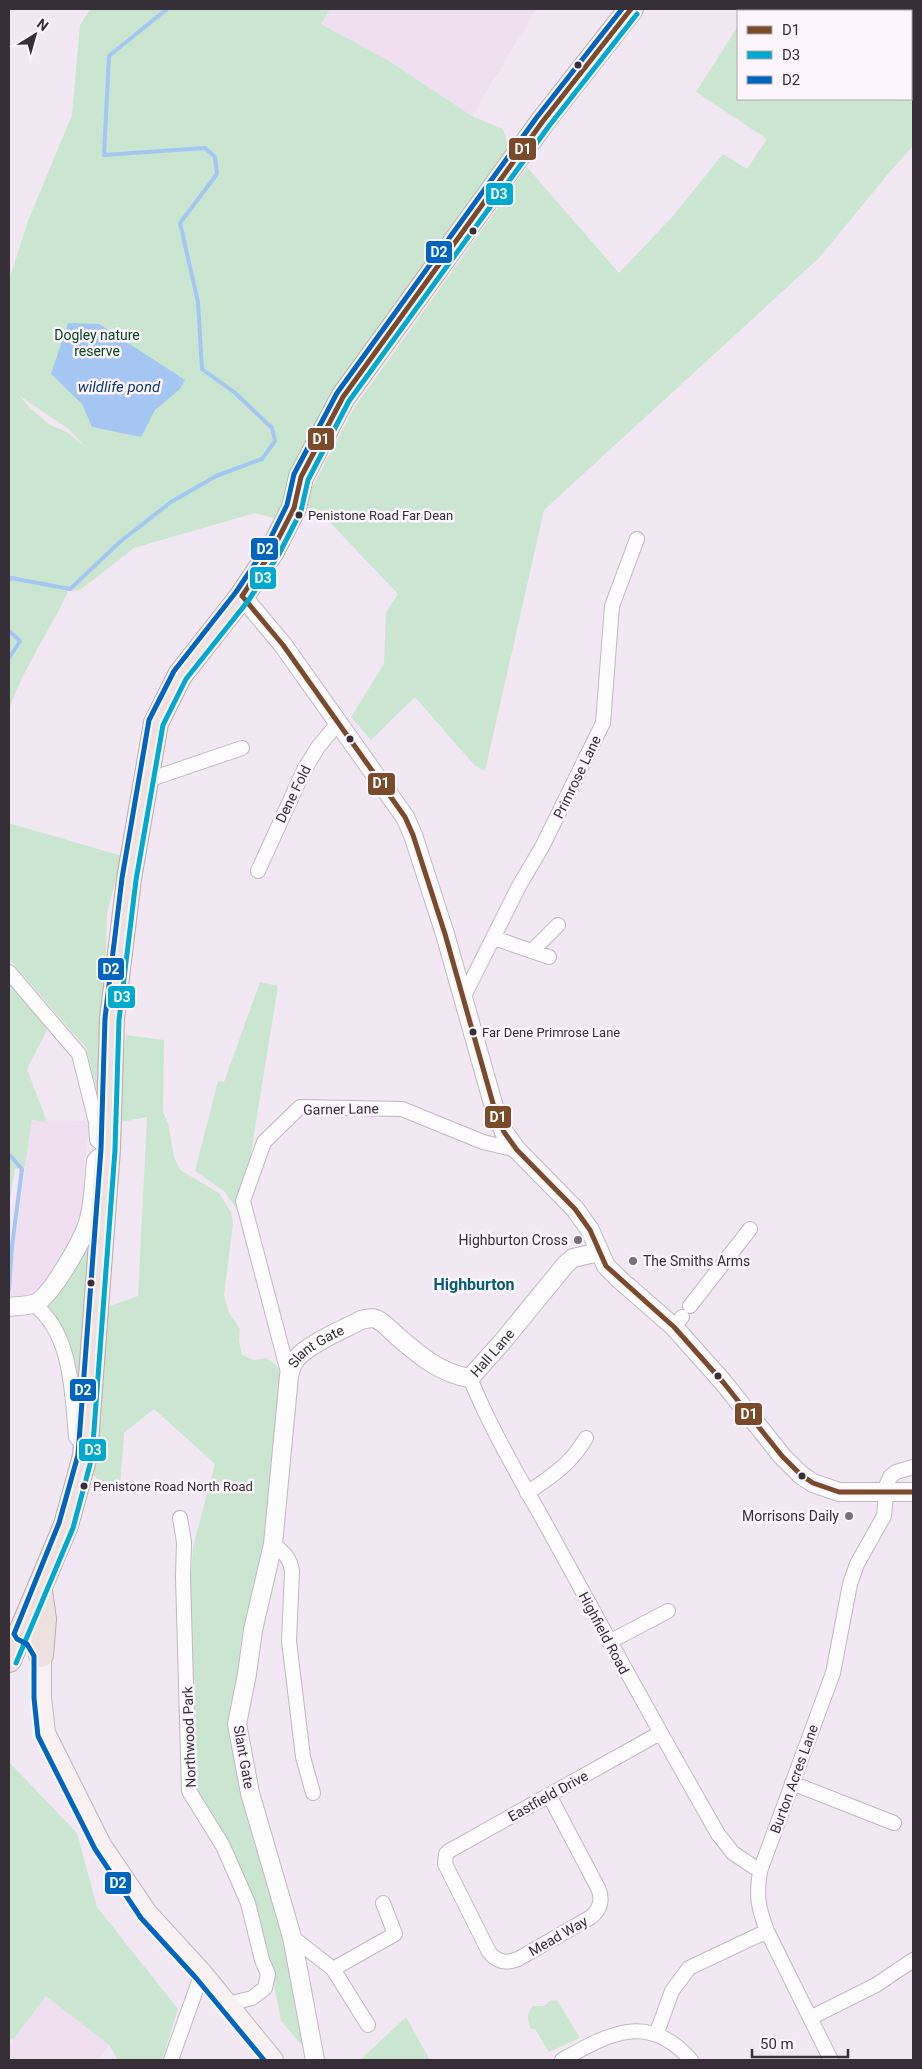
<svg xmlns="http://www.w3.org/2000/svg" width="922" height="2069" font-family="Roboto,sans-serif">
	<rect width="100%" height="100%" fill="#f2e8f3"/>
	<path fill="#f0dff1" d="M330 9H536L472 116 421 82 320 24Z
		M32 1120 90 1121 83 1176 84 1221 45 1287 9 1302V1285Z
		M46 1996 109 2045 99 2060H12L9 2058V2046Z"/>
	<path fill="#cae6d0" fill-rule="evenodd" d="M90 9H330L321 24 389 61 472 116 503 129 511 154 334 392 281 520 255 513 134 548 80 590 68 591C50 631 23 668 9 710V280L28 221 72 115 80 25ZM20 396 70 430 84 446 67 432 50 425 30 408Z
		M749 9H817L822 11H748Z
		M870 9H913V146L888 174 819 258 544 510 485 771 474 765 415 697 371 740 351 717 384 664 386 612 398 594 320 512 297 516 354 408 527 167 619 273 673 216 723 154 747 169 767 139 696 92 738 26V99H911V11H869Z
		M9 823 122 856 107 913 101 1106 86 1048 9 959Z
		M260 982 278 986 241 1215 224 1191 195 1171 218 1081 224 1082Z
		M9 984 48 1028 27 1069 47 1122 32 1120 25 1167 15 1169 9 1205Z
		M126 1035 164 1040 163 1112 168 1123 174 1157 180 1170 219 1193 231 1212 233 1224 224 1295 229 1313 240 1329 239 1341 242 1355 254 1360 266 1358 276 1365 281 1375 266 1540 253 1602 241 1641 237 1681 276 1909 307 2051 281 2021 270 1964 195 1792 191 1705V1577L193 1547 215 1464 154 1409 124 1433 120 1487 108 1491 89 1470 104 1308 138 1296 147 1117 116 1123Z
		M93 1232 81 1406 74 1358 61 1327 47 1304Z
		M9 1762 77 1833 97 1907 178 2009 162 2060H118L109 2045 46 1996 13 2040 9 2038Z
		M557 2000 580 2038 549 2052 535 2029H531C527 2020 526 2013 533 2006H544L550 2001Z
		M406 2017 430 2060H360Z"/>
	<path fill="#a5c6f3" d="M68 323 99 324 185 380 180 389 155 410 141 437 92 427 82 404 51 374Z"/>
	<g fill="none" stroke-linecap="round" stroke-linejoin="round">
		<path stroke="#a5c6f3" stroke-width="4" d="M9 580 11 578 70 589 121 541 171 502 216 476 262 459 275 441 272 428 234 392 202 369 198 302 180 223 217 174 215 157 205 148 104 155 109 56 167 9
			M9 631 20 641 9 658
			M9 1154 22 1169 12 1246 9 1289"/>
		<defs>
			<path id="minor" d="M145 781 242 748
				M258 871 304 770 318 747 338 723
				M494 938 549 957
				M532 951 558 925
				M9 972 79 1054 96 1122 97 1140 107 1148
				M463 998 519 886 542 847 603 723 612 606 637 539
				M33 1304C72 1332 72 1393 76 1437L82 1444
				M690 1306 750 1229
				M674 1327 682 1317
				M289 1376 243 1201 264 1142 300 1107 402 1109 483 1142 517 1150
				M470 1378C493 1435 526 1488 556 1543 609 1640 663 1738 718 1834L733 1853 760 1871
				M527 1493C552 1476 570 1465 586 1438
				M180 1518 184 1542 183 1577 189 1791 223 1846 248 1903 262 1960 268 1974 265 1988 252 1998 228 2004
				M273 1544C283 1552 290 1557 292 1571L289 1641 303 1757 313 1793
				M609 1642 668 1611
				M792 1783 894 1823
				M549 1795 598 1888C603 1899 601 1909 591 1917L518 1959C506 1964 497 1962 489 1952L445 1864 446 1854 449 1851 660 1733
				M292 1937 333 1969 368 2025
				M333 1969 395 1934 383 1903
				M810 2018 876 1985 913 1960
				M656 2035 672 1991 689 1968 767 1931
				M171 2060 202 1973
				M562 2060C608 2034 648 2011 691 2060
				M831 2060 767 1931C758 1907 756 1896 760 1871L833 1673 850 1584 857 1564 884 1516 887 1484 890 1477 896 1472 913 1467"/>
			<g id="tertiary">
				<path d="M242 596 283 645 405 817 413 835 445 934 494 1107 504 1132 517 1150 575 1209 590 1230 606 1266 619 1279 674 1327 723 1382 782 1456 801 1475 813 1483 839 1492H913"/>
				<path d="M9 1307C17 1306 28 1306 36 1303 52 1295 85 1237 89 1219 94 1200 94 1179 96 1161L99 1158"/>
				<path id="s1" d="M315 2060 292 1937 250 1793 237 1724 247 1674 253 1630 273 1544 289 1376C291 1369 292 1363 297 1358 308 1344 344 1329 361 1320 367 1319 371 1317 376 1319 384 1322 391 1331 397 1336 419 1355 441 1374 470 1378L503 1341 566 1264 573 1258 599 1252"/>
			</g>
			<path id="secondary" d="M34 1641 38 1646 41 1655V1697L45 1733 101 1845 147 1913 202 1973 273 2060"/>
			<path id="trunk" d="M40 1591 44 1619 41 1655
				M9 1660 66 1525 85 1456 108 1149 112 1019 129 879 156 723 180 675 242 596 272 551 294 508 301 477 343 397 543 121 631 9"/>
		</defs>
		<use href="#minor" stroke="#bfb8c0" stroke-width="16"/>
		<use href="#tertiary" stroke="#bfb8c0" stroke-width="20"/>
		<use href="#secondary" stroke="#bfb8c0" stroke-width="22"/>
		<use href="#trunk" stroke="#beaaaa" stroke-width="26"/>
		<use href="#minor" stroke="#fdfcfd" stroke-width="14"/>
		<use href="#tertiary" stroke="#fdfcfd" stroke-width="18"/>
		<use href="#secondary" stroke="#f7f1f2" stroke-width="20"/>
		<use href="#trunk" stroke="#eee0de" stroke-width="24"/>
		<defs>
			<path id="bus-1" d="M242 596 283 645 405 817 413 835 445 934 494 1107 504 1132 517 1150 575 1209 590 1230 606 1266 674 1327 723 1382 782 1456 801 1475 813 1483 839 1492H913
				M242 596 272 551 294 508 301 477 343 397 543 121 631 9"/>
			<path id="bus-2" d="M16 1663 73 1528 92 1457 115 1150 119 1020 136 880 163 725 186 679 248 601 279 554 301 511 308 480 349 401 549 126 637 14"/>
			<path id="bus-3" d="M264 2060 196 1978 141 1918 95 1849 38 1736 34 1698V1656L27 1644 17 1639 14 1634 59 1523 78 1455 101 1149 105 1018 122 878 149 720 174 671 236 592 266 547 287 505 294 474 337 393 537 117 622 9"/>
		</defs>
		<use href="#bus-1" stroke="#fcf5fd" stroke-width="9"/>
		<use href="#bus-2" stroke="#fcf5fd" stroke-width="9"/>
		<use href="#bus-3" stroke="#fcf5fd" stroke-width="9"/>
		<use href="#bus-1" stroke="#7a4b2a" stroke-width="5"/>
		<use href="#bus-2" stroke="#00a9ce" stroke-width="5"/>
		<use href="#bus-3" stroke="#0065bd" stroke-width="5"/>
	</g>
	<g fill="#362f37" stroke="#fcf5fd" stroke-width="2">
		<circle cx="578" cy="65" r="4.5"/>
		<circle cx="473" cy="231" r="4.5"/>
		<circle cx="299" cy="515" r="4.5"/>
		<circle cx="350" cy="739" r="4.5"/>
		<circle cx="473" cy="1032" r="4.5"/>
		<circle cx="91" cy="1283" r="4.5"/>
		<circle cx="718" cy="1376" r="4.5"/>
		<circle cx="802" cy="1476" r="4.5"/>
		<circle cx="84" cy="1486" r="4.5"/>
	</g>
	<g fill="#787079" stroke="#fcf5fd" stroke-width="2">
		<circle cx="578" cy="1240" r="5"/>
		<circle cx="633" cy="1261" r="5"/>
		<circle cx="849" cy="1516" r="5"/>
	</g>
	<g text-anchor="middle" stroke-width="5" stroke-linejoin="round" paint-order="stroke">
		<g font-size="13" fill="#362f37" stroke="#fcf5fd" text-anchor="start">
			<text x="308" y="520">Penistone Road Far Dean</text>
			<text x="482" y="1037">Far Dene Primrose Lane</text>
			<text x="93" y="1491">Penistone Road North Road</text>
		</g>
		<g font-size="14" fill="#04471b" stroke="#fcf5fd">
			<text x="97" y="340">Dogley nature<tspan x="97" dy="16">reserve</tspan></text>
		</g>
		<g font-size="14" fill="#362f37" stroke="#fcf5fd">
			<text transform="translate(577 777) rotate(-64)" y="5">Primrose Lane</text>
			<text transform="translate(293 794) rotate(-64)" y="5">Dene Fold</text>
			<text transform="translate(341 1109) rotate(-1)" y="5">Garner Lane</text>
			<text dy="5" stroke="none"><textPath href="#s1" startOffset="740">Slant Gate</textPath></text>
			<text dy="5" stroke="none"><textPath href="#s1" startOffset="954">Hall Lane</textPath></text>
			<text transform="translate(604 1633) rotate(62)" y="5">Highfield Road</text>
			<text transform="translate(189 1737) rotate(-92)" y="5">Northwood Park</text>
			<text transform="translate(244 1757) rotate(80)" y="5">Slant Gate</text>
			<text transform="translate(794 1779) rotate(-70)" y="5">Burton Acres Lane</text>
			<text transform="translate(548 1796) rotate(-29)" y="5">Eastfield Drive</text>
			<text transform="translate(558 1936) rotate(-30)" y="5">Mead Way</text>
		</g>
		<g font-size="14" fill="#362f37" stroke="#fcf5fd" text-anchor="end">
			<text x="568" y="1245">Highburton Cross</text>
			<text x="643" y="1266" text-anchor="start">The Smiths Arms</text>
			<text x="839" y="1521">Morrisons Daily</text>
		</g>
		<g font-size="15" font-style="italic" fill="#0f3c6b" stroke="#fcf5fd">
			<text x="119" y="392">wildlife pond</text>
		</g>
		<g font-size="16" font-weight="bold" fill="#065c73" stroke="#fcf5fd">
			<text x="474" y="1290">Highburton</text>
		</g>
	</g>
	<g stroke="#fcf5fd" stroke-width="2">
		<rect x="508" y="137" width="29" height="24" rx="5" fill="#7a4b2a"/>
		<rect x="485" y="182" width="29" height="24" rx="5" fill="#00a9ce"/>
		<rect x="425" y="240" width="28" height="24" rx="5" fill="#0065bd"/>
		<rect x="307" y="427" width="28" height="24" rx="5" fill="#7a4b2a"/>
		<rect x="250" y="537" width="29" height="24" rx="5" fill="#0065bd"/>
		<rect x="249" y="566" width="28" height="24" rx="5" fill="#00a9ce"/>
		<rect x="367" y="772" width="29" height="24" rx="5" fill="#7a4b2a"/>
		<rect x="97" y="957" width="28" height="24" rx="5" fill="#0065bd"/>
		<rect x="107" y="985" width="29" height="24" rx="5" fill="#00a9ce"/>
		<rect x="484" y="1105" width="28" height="24" rx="5" fill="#7a4b2a"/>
		<rect x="69" y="1378" width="28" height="24" rx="5" fill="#0065bd"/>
		<rect x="734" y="1402" width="29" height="24" rx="5" fill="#7a4b2a"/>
		<rect x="78" y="1438" width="29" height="24" rx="5" fill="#00a9ce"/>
		<rect x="104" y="1871" width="28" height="24" rx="5" fill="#0065bd"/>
	</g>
	<g font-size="14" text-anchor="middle" font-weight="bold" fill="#fff">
		<text x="523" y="154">D1</text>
		<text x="499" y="199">D3</text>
		<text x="439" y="257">D2</text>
		<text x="321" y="444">D1</text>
		<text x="265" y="554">D2</text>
		<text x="263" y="583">D3</text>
		<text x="381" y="788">D1</text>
		<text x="111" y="974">D2</text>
		<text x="122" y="1002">D3</text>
		<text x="498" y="1122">D1</text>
		<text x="83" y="1395">D2</text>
		<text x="749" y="1419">D1</text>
		<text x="93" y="1455">D3</text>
		<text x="118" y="1888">D2</text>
	</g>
	<rect width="922" height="2069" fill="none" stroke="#362f37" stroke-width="20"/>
	<rect x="737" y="10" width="175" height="90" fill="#fcf5fd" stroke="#ada6ae"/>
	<rect x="747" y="26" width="25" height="8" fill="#7a4b2a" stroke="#ada6ae"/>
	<text x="782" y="35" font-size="15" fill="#362f37">D1</text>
	<rect x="747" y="51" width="25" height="8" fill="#00a9ce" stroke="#ada6ae"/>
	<text x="782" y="60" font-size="15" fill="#362f37">D3</text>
	<rect x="747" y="76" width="25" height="8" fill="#0065bd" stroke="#ada6ae"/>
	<text x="782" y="85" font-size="15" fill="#362f37">D2</text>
	<g transform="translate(35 35) rotate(37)" stroke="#fcf5fd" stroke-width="4" paint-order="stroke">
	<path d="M0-4L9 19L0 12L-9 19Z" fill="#362f37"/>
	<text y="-8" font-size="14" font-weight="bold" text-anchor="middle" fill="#362f37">N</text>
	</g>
	<path d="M752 2049v8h96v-8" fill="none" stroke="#362f37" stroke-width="2.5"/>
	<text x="760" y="2049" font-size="15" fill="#362f37" stroke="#fcf5fd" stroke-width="4" paint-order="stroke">50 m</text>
</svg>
